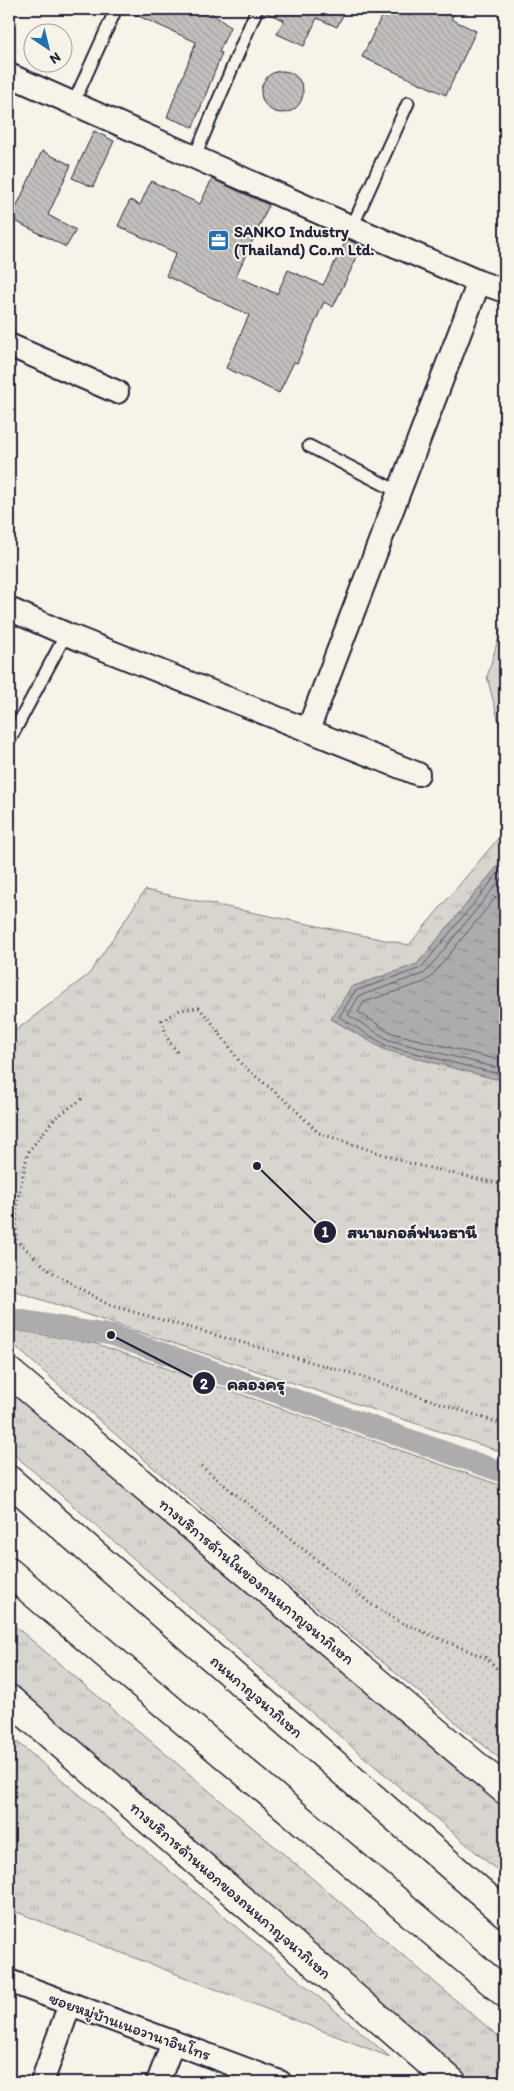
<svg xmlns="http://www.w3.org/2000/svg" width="514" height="2091" font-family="Itim,'Playpen Sans Thai',sans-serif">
	<defs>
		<pattern id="grass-tufts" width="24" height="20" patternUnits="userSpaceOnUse" patternTransform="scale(1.25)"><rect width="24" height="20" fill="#d8d5cf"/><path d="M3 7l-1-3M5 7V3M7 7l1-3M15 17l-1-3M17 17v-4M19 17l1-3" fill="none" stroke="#b9b7b3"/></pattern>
		<pattern id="park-dots" width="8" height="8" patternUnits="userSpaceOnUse" patternTransform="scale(1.25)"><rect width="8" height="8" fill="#d8d5cf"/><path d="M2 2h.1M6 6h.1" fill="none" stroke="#b9b7b3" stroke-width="1.8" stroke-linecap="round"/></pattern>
		<pattern id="water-ripples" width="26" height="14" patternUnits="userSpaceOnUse" patternTransform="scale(1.25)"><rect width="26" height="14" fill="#aeabad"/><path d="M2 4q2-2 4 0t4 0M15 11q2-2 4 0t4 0" fill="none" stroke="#8d8b8e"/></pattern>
		<pattern id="building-back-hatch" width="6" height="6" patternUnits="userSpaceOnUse" patternTransform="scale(1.25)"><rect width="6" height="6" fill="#c2bfbd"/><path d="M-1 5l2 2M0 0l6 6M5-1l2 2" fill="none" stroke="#a6a4a3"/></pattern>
	</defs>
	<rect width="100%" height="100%" fill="#f7f3e8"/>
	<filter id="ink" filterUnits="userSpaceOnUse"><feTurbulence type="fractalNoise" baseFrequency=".02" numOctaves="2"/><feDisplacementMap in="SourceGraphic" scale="10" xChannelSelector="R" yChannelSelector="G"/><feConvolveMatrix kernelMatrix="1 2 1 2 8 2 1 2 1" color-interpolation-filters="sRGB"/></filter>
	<g filter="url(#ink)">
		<path fill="url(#grass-tufts)" stroke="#7d7c85" d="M505 616V745L487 677Z
			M505 822V1453L9 1289V1042L11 1034 89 974 145 890 409 945 501 835Z
			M9 1388 181 1532 505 1807V1877L255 1664 9 1450Z
			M9 1621 505 2042V2082H471L9 1687Z
			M9 1735 390 2057 9 1909Z"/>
		<path fill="url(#park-dots)" stroke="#7d7c85" d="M9 1329 97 1344 505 1487V1763L260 1561 9 1341Z"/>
		<path fill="url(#water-ripples)" stroke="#76747f" d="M505 857V1077L495 1079 385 1050 331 1019 351 987 417 964Z"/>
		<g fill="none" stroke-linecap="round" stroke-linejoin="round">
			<path stroke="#5a5969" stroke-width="1" d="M505 865 421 968 355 991 339 1017 387 1046 494 1073 505 1072
				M505 874 425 973 359 996 348 1015 389 1040 494 1067 505 1066
				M505 886 430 978 424 982 364 1002 358 1012 392 1033 495 1059 505 1058"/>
			<path stroke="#aeabad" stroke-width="21" d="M9 1318 111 1335 505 1473"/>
		</g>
		<path fill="url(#building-back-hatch)" stroke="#22223b" d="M123 9H206L230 27 219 52 222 53 193 127 167 117 196 42Z
			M264 9H346L337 27 317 18 304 46 277 34 284 20 264 12Z
			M385 9H395L410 16 413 9H457L451 19 476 31 446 95 362 57Z
			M261 92a21 21 0 1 1 42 0a21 21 0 1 1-42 0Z
			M94 131 114 141 93 187 72 178Z
			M42 151 71 165 48 215 76 230 66 247 11 219Z
			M212 179 269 205 236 276 277 294 288 270 323 285 347 239 362 247 333 307 324 302 297 363 294 362 279 393 226 368 249 315 166 276 176 253 118 226 130 200 140 205 151 181 200 204Z"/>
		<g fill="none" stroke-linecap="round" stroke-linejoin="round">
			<defs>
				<path id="lane" d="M73 104 116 9
					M194 158 257 9
					M352 227 408 103
					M309 446 399 492
					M9 741 66 634"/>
				<path id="street" d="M9 75 352 227 479 282 505 291
					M9 345 117 392
					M9 609 66 634 418 774
					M308 730 479 282
					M9 1981 280 2082
					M42 2082 70 2004
					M158 2082 173 2042"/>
				<path id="secondary" d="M9 1372 505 1790
					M9 1699 452 2082"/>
				<path id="highway" d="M9 1480 505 1913
					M9 1572 505 1993"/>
			</defs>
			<use href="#lane" stroke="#22223b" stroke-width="15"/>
			<use href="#street" stroke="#22223b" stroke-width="26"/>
			<use href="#secondary" stroke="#22223b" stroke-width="31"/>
			<use href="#highway" stroke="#22223b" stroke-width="31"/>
			<path stroke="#22223b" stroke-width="3" stroke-dasharray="1 4" stroke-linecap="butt" d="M177 1052 167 1038 162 1020 180 1010 199 1008 213 1024 242 1065 286 1101 319 1133 412 1164 505 1185
				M82 1099 55 1118 28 1152 17 1203 16 1240 50 1271 109 1305 357 1375 505 1425
				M201 1466 372 1605 400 1622 488 1659 505 1678"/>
			<use href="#lane" stroke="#f7f3e8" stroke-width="11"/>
			<use href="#street" stroke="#f7f3e8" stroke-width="22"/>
			<use href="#secondary" stroke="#f7f3e8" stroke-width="28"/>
			<use href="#highway" stroke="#f7f3e8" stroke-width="28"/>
		</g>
	</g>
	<defs>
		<symbol id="office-square" viewBox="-11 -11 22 22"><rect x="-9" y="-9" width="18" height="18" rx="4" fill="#1f6fb2" stroke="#f7f3e8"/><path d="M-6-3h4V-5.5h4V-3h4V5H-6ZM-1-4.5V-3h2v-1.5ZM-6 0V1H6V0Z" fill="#fff"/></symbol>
	</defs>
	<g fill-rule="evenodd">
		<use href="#office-square" x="206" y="228" width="25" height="25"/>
	</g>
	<g text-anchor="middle" stroke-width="4" stroke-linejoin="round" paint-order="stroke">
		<g font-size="16" font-weight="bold" fill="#22223b" stroke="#f7f3e8" text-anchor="start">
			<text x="234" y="237">SANKO Industry<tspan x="234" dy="18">(Thailand) Co.m Ltd.</tspan></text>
		</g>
		<g font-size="16" fill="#22223b" stroke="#f7f3e8">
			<text transform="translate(257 1581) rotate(40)" y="6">ทางบริการด้านในของถนนกาญจนาภิเษก</text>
			<text transform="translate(257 1696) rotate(41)" y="6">ถนนกาญจนาภิเษก</text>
			<text transform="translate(231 1890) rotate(41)" y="6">ทางบริการด้านนอกของถนนกาญจนาภิเษก</text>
			<text transform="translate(130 2026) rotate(20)" y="6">ซอยหมู่บ้านเนอวานาอินโทร</text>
		</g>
	</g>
	<path fill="none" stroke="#22223b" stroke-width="2" d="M257 1166L325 1232M111 1335L204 1383"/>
	<g fill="#22223b" stroke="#f7f3e8" stroke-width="2">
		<circle cx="257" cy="1166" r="5"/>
		<circle cx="111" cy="1335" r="5"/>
		<circle cx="325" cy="1232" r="12"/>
		<circle cx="204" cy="1383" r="12"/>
	</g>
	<g font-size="15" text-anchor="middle" font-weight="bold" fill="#fff">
		<text x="325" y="1237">1</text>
		<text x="204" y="1389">2</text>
	</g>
	<g font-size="18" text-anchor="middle" font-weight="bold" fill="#22223b" stroke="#f7f3e8" stroke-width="4" stroke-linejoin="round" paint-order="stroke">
		<text x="412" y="1238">สนามกอล์ฟนวธานี</text>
		<text x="256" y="1390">คลองครุ</text>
	</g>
	<rect width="514" height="2091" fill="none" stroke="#f7f3e8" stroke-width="30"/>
	<rect x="15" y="15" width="484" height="2061" fill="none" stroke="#22223b" stroke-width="2" filter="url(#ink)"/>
	<g transform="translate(48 48) rotate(145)"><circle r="24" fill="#f7f3e8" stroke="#a29fa3"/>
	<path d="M0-4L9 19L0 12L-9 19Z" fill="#1f6fb2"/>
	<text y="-8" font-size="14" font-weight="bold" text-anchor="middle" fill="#22223b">N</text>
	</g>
</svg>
